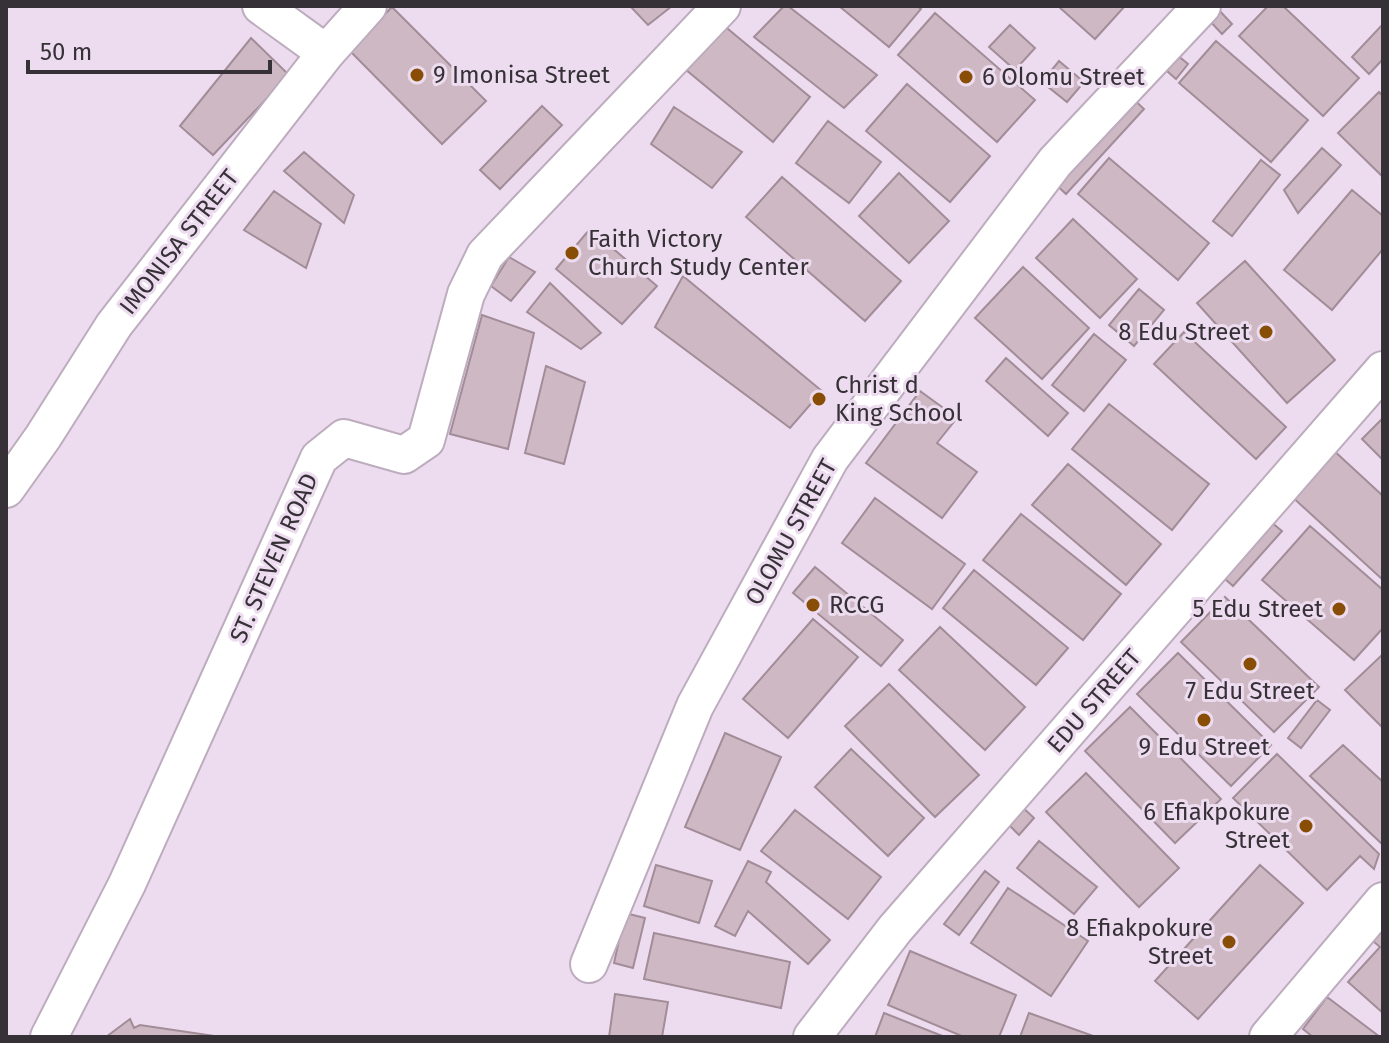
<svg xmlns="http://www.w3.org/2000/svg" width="1389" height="1043" font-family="'Fira Sans',sans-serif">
	<rect width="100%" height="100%" fill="#eddcef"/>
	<path fill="#ceb8c4" stroke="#a18c98" stroke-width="2" d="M630 6H672L648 25Z
		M784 6H788L877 75 844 108 754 37Z
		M839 6H917L921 9 889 47Z
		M1058 6H1125L1095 39Z
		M1268 6H1283L1359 78 1323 116 1239 36Z
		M392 7 486 101 442 144 349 50Z
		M1217 8 1232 24 1222 34 1207 18Z
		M935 13 1035 100 997 142 898 55Z
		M722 24 810 97 773 142 685 69Z
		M1383 24V59L1369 74 1352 57Z
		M1010 25 1035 48 1015 70 989 47Z
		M251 38 289 75 213 155 180 126Z
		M1216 41 1308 120 1271 162 1179 83Z
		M1171 50 1188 64 1176 79 1159 64Z
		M1059 61 1084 82 1067 102 1042 82Z
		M907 84 990 156 950 202 866 131Z
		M1379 92 1383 96V177L1338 133Z
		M1129 95 1144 109 1066 194 1051 180Z
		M542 106 562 125 500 189 480 170Z
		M674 107 742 152 712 188 651 144Z
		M828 121 881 162 849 203 796 163Z
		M1322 148 1341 165 1298 213 1284 190Z
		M304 152 354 195 344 223 284 171Z
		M1109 158 1209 243 1178 280 1078 194Z
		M1261 160 1280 175 1232 236 1213 221Z
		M899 173 949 221 909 263 859 216Z
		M782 177 901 281 865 321 746 217Z
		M1352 190 1383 216V249L1332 310 1284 270Z
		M274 191 321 224 306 268 244 230Z
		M1073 219 1137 279 1100 318 1036 258Z
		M590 229 657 286 622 324 556 269Z
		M509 257 535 272 511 301 491 286Z
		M1245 261 1335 360 1287 403 1197 303Z
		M1023 267 1089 328 1042 379 975 318Z
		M683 276 822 391 790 428 655 327Z
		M550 283 601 333 581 349 527 312Z
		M1139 289 1164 310 1134 346 1109 325Z
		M482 315 534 333 508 449 450 434Z
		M1184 332 1286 427 1256 459 1154 364Z
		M1094 334 1126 360 1084 411 1052 385Z
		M1006 358 1068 413 1048 436 986 381Z
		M546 366 585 382 564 464 525 453Z
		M920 391 957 418 937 443 977 472 942 518 866 463Z
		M1109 404 1209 484 1172 530 1072 449Z
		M1383 418V460L1362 439Z
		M1331 448 1383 496V580L1289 494Z
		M1068 464 1161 544 1126 585 1032 505Z
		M875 498 965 564 932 609 842 543Z
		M1021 514 1121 594 1083 640 983 560Z
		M1265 517 1282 531 1233 586 1217 572Z
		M1310 526 1383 590V628L1354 660 1262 580Z
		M815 567 903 640 881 666 793 593Z
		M974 570 1068 648 1036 685 943 608Z
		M1225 597 1319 687 1274 732 1181 642Z
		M813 619 858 657 788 738 743 699Z
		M940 627 1025 707 985 750 899 670Z
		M1178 653 1271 745 1231 786 1137 694Z
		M1383 654V728L1345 690Z
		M889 684 979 775 935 817 845 726Z
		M1317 700 1330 710 1301 748 1288 738Z
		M1130 707 1221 799 1175 843 1085 751Z
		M725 733 781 757 740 850 685 827Z
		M1343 745 1383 782V841L1381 843 1310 776Z
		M851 749 924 818 888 856 815 787Z
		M1277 754 1379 854 1374 869 1360 856 1327 890 1233 798Z
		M1086 773 1179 868 1139 907 1046 812Z
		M1019 804 1034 818 1019 835 1004 820Z
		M795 810 881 877 848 919 761 851Z
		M1039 841 1097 887 1074 914 1017 868Z
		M748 861 771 872 766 882 830 940 808 964 748 911 735 936 715 926Z
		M656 865 712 881 699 923 644 906Z
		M1260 865 1303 903 1198 1019 1155 981Z
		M985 871 999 882 959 935 944 924Z
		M1008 888 1088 941 1051 996 971 943Z
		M625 913 645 918 633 968 614 963Z
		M1383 917V1013L1348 982 1380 947 1366 935Z
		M654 933 790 962 781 1008 644 979Z
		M910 951 1016 995 999 1037H964L888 1005Z
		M615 994 668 1002 662 1037H609Z
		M1327 997 1380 1037H1313L1303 1029Z
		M884 1013 945 1037H875Z
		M1029 1013 1096 1037H1020Z
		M130 1019 134 1028 140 1025 221 1037H106Z"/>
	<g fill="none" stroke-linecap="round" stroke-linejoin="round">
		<defs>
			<path id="street" d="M261 6 326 53
				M6 489 43 437 114 325 326 53 368 6
				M589 964 695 706 830 459 1055 162 1202 6
				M49 1037 127 884 319 458 344 438 404 455 426 440 466 294 485 255 722 6
				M812 1037 895 929 1383 370
				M1268 1037 1383 901"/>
		</defs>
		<use href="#street" stroke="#bcacbd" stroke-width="40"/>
		<use href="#street" stroke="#fff" stroke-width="36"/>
	</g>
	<g fill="#884e05" stroke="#eddcef" stroke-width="3">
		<circle cx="417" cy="75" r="8"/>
		<circle cx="966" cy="77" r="8"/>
		<circle cx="572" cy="253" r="8"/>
		<circle cx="1266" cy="332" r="8"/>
		<circle cx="819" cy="399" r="8"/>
		<circle cx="813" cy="605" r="8"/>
		<circle cx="1339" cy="609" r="8"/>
		<circle cx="1250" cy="664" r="8"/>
		<circle cx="1204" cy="720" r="8"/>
		<circle cx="1306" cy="826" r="8"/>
		<circle cx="1229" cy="942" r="8"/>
	</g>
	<g text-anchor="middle" stroke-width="6" stroke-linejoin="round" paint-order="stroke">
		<g font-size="24" fill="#363037" stroke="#eddcef" text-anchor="start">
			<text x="433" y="83">9 Imonisa Street</text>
			<text x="982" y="85">6 Olomu Street</text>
			<text x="588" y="247">Faith Victory<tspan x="588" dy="28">Church Study Center</tspan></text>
			<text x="1250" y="340" text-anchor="end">8 Edu Street</text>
			<text x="835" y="393">Christ d<tspan x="835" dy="28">King School</tspan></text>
			<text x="829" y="613">RCCG</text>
			<text x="1323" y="617" text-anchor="end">5 Edu Street</text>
			<text x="1250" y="699" text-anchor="middle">7 Edu Street</text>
			<text x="1204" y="755" text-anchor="middle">9 Edu Street</text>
			<text x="1290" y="820" text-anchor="end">6 Efiakpokure<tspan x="1290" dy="28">Street</tspan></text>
			<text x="1213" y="936" text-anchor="end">8 Efiakpokure<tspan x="1213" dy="28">Street</tspan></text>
		</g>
		<g font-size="24" fill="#363037" stroke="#eddcef">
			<text transform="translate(179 242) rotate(-52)" y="8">IMONISA STREET</text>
			<text transform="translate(791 532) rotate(-61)" y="8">OLOMU STREET</text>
			<text transform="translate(274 558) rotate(-66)" y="8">ST. STEVEN ROAD</text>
			<text transform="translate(1094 701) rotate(-49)" y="8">EDU STREET</text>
		</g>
	</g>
	<rect width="1389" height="1043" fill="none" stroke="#363037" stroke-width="16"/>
	<path d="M28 60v12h242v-12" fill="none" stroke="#363037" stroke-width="4"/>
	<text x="40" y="60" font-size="24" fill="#363037" stroke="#eddcef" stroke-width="6" paint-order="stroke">50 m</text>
</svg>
